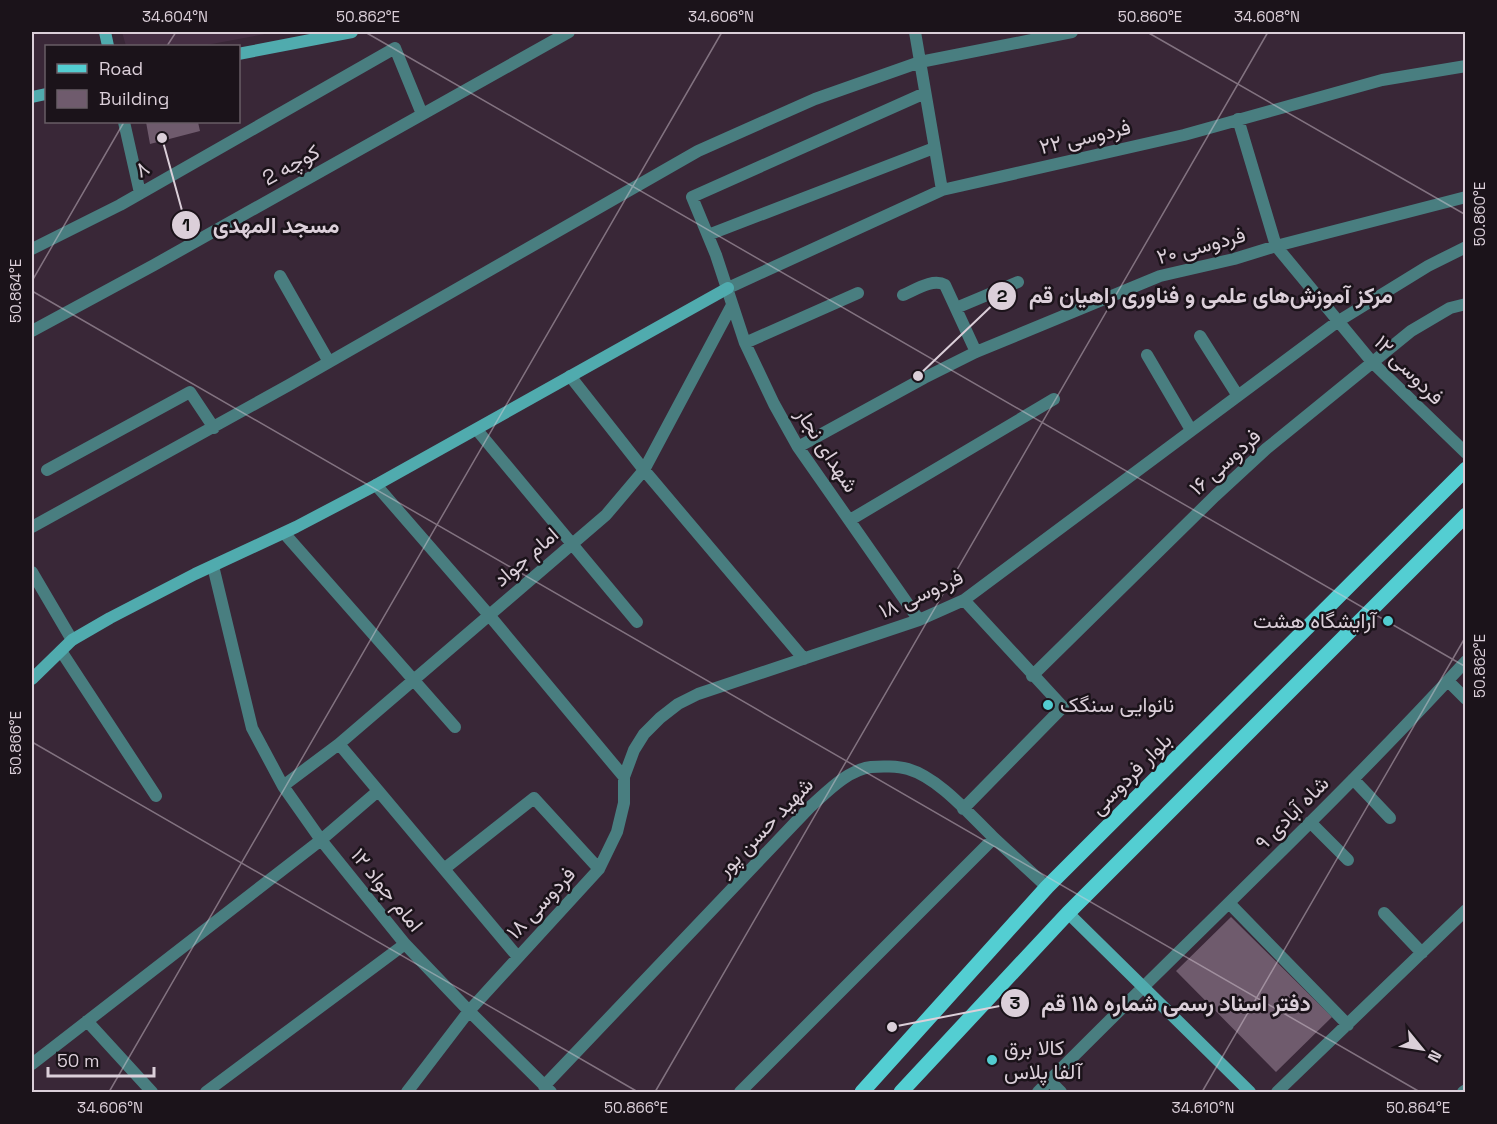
<svg xmlns="http://www.w3.org/2000/svg" width="1497" height="1124" font-family="'Space Grotesk',Vazirmatn,sans-serif">
	<rect width="100%" height="100%" fill="#392737"/>
	<path fill="#452e43" d="M122 32H276L201 46H126Z"/>
	<path fill="#6f5b6d" d="M146 122H198L200 131 150 144Z
		M1231 917 1332 1017 1276 1072 1176 971Z"/>
	<g fill="none" stroke-linecap="round" stroke-linejoin="round">
		<path stroke="#497e80" stroke-width="12" d="M915 32 942 190
			M1238 119 1276 246 1372 362 1466 453
			M124 122 140 193
			M708 235 934 148
			M32 249 120 205 395 48 422 114
			M280 276 329 362
			M728 288 942 190 1184 135 1382 80 1466 66
			M903 295C915 290 933 278 945 285L976 352
			M956 308 1018 282
			M32 331 154 265 569 32
			M1200 336 1238 396
			M745 343 858 293
			M1147 355 1191 430
			M570 376 644 470 804 659
			M477 430 637 622
			M798 447 924 378 976 352 1160 276 1234 259 1276 246 1466 197
			M47 470 190 392 214 428
			M376 485 489 615 624 777
			M850 520 1054 399
			M32 527 289 385 698 151 815 99 920 62 1072 32
			M284 533 455 727
			M213 566 252 728 283 786 321 840 405 944 469 1011 551 1092
			M32 572 72 640
			M919 620 798 447 774 404 745 343 716 255 692 197 925 93
			M61 651 156 796
			M1032 676 1215 496 1266 449 1411 331 1450 308 1466 304
			M1448 681 1466 699
			M339 744 517 956
			M1353 779 1390 818
			M283 786 339 744 606 515 644 470 732 305
			M963 809 1063 707 964 600
			M1310 822 1348 860
			M444 869 534 798 599 869
			M1229 903 1348 1025
			M1384 913 1422 953
			M87 1021 152 1092
			M32 1064 321 840 378 791
			M1050 1081 1061 1092
			M544 1086 810 807C827 792 847 770 871 767 881 766 898 766 908 769 939 778 970 815 993 837 1011 854 1029 870 1047 887
			M206 1092 405 944
			M407 1092 469 1011 599 869 617 832 624 803V777L634 750 644 734 660 718 678 704 698 694 919 620 964 600 1337 322 1428 266 1466 247
			M740 1092 994 838
			M1038 1092C1180 948 1329 810 1466 661
			M1277 1092 1466 910
			M1463 1092 1466 1090"/>
		<path stroke="#50abae" stroke-width="12" d="M105 32 108 46
			M238 54 352 32
			M32 97 46 94
			M32 679 72 640 110 618 195 574 296 527 376 485 728 288
			M1068 913 1250 1092"/>
		<path stroke="#53ced2" stroke-width="15" d="M862 1092 1047 887 1466 469
			M901 1092 1068 913 1466 515"/>
	</g>
	<path fill="none" stroke="#dbcfd9" stroke-width="1.5" stroke-opacity="0.45" d="M365 32 1466 667M1147 32 1466 215M167 46 176 32M32 281 124 122M32 291 1420 1092M32 742 638 1092M109 1092 722 32M655 1092 1268 32M1202 1092 1466 636"/>
	<g fill="#52ccd0" stroke="#1b131a" stroke-width="2">
		<circle cx="1388" cy="621" r="6"/>
		<circle cx="1048" cy="705" r="6"/>
		<circle cx="992" cy="1060" r="6"/>
	</g>
	<g text-anchor="middle" stroke-width="5" stroke-linejoin="round" paint-order="stroke">
		<g font-size="21" fill="#dbcfd9" stroke="#1b131a">
			<text transform="translate(1085 137) rotate(-13)" y="7">فردوسی ۲۲</text>
			<text transform="translate(291 165) rotate(-29)" y="7">کوچه 2</text>
			<text transform="translate(142 169) rotate(-30)" y="7">۸</text>
			<text transform="translate(1201 246) rotate(-15)" y="7">فردوسی ۲۰</text>
			<text transform="translate(1409 370) rotate(45)" y="7">فردوسی ۱۲</text>
			<text transform="translate(827 450) rotate(57)" y="7">شهدای نجار</text>
			<text transform="translate(1225 462) rotate(-42)" y="7">فردوسی ۱۶</text>
			<text transform="translate(526 557) rotate(-41)" y="7">امام جواد</text>
			<text transform="translate(921 594) rotate(-24)" y="7">فردوسی ۱۸</text>
			<text transform="translate(1131 774) rotate(-45)" y="7">بلوار فردوسی</text>
			<text transform="translate(1292 813) rotate(-45)" y="7">شاه آبادی ۹</text>
			<text transform="translate(765 827) rotate(-46)" y="7">شهید حسن پور</text>
			<text transform="translate(387 890) rotate(51)" y="7">امام جواد ۱۲</text>
			<text transform="translate(541 903) rotate(-47)" y="7">فردوسی ۱۸</text>
		</g>
		<g font-size="21" fill="#dbcfd9" stroke="#1b131a" text-anchor="start">
			<text x="1376" y="628" text-anchor="end">آرایشگاه هشت</text>
			<text x="1060" y="712">نانوایی سنگک</text>
			<text x="1004" y="1055">کالا برق<tspan x="1004" dy="24">آلفا پلاس</tspan></text>
		</g>
	</g>
	<path fill="none" stroke="#dbcfd9" stroke-width="2" d="M162 138L186 225M918 376L1002 296M892 1027L1015 1003"/>
	<g fill="#dbcfd9" stroke="#1b131a" stroke-width="2">
		<circle cx="162" cy="138" r="6"/>
		<circle cx="918" cy="376" r="6"/>
		<circle cx="892" cy="1027" r="6"/>
		<circle cx="186" cy="225" r="15"/>
		<circle cx="1002" cy="296" r="15"/>
		<circle cx="1015" cy="1003" r="15"/>
	</g>
	<g font-size="18" text-anchor="middle" font-weight="bold" fill="#111">
		<text x="186" y="231">1</text>
		<text x="1002" y="302">2</text>
		<text x="1015" y="1009">3</text>
	</g>
	<g font-size="22" text-anchor="middle" font-weight="bold" fill="#dbcfd9" stroke="#1b131a" stroke-width="5" stroke-linejoin="round" paint-order="stroke">
		<text x="276" y="233">مسجد المهدی</text>
		<text x="1211" y="303">مرکز آموزش‌های علمی و فناوری راهیان قم</text>
		<text x="1176" y="1011">دفتر اسناد رسمی شماره ۱۱۵ قم</text>
	</g>
	<rect width="1497" height="1124" fill="none" stroke="#1b131a" stroke-width="66"/>
	<rect x="45" y="45" width="195" height="78" fill="#1b131a" stroke="#685e66" stroke-width="1.5"/>
	<rect x="57" y="64" width="30" height="9" fill="#53ced2" stroke="#685e66" stroke-width="1.5"/>
	<text x="99" y="75" font-size="18" fill="#dbcfd9">Road</text>
	<rect x="57" y="90" width="30" height="18" fill="#6f5b6d" stroke="#685e66" stroke-width="1.5"/>
	<text x="99" y="105" font-size="18" fill="#dbcfd9">Building</text>
	<g transform="translate(1422 1049) rotate(120)" stroke="#1b131a" stroke-width="4.5" paint-order="stroke">
	<path d="M0-4.5L10 22L0 15L-10 22Z" fill="#dbcfd9"/>
	<text y="-9" font-size="16" font-weight="bold" text-anchor="middle" fill="#dbcfd9">N</text>
	</g>
	<path d="M48 1067v9h106v-9" fill="none" stroke="#dbcfd9" stroke-width="3"/>
	<text x="57" y="1067" font-size="18" fill="#dbcfd9" stroke="#1b131a" stroke-width="4.5" paint-order="stroke">50 m</text>
	<rect x="33" y="33" width="1431" height="1058" fill="none" stroke="#dbcfd9" stroke-width="2"/>
	<g font-size="15" text-anchor="middle" fill="#dbcfd9">
		<text x="175" y="22">34.604°N</text>
		<text x="368" y="22">50.862°E</text>
		<text x="721" y="22">34.606°N</text>
		<text x="1150" y="22">50.860°E</text>
		<text x="1267" y="22">34.608°N</text>
		<text transform="translate(1480 214) rotate(-90)" y="5">50.860°E</text>
		<text transform="translate(16 291) rotate(-90)" y="5">50.864°E</text>
		<text transform="translate(1480 666) rotate(-90)" y="5">50.862°E</text>
		<text transform="translate(16 743) rotate(-90)" y="5">50.866°E</text>
		<text x="110" y="1113">34.606°N</text>
		<text x="636" y="1113">50.866°E</text>
		<text x="1203" y="1113">34.610°N</text>
		<text x="1418" y="1113">50.864°E</text>
	</g>
</svg>
